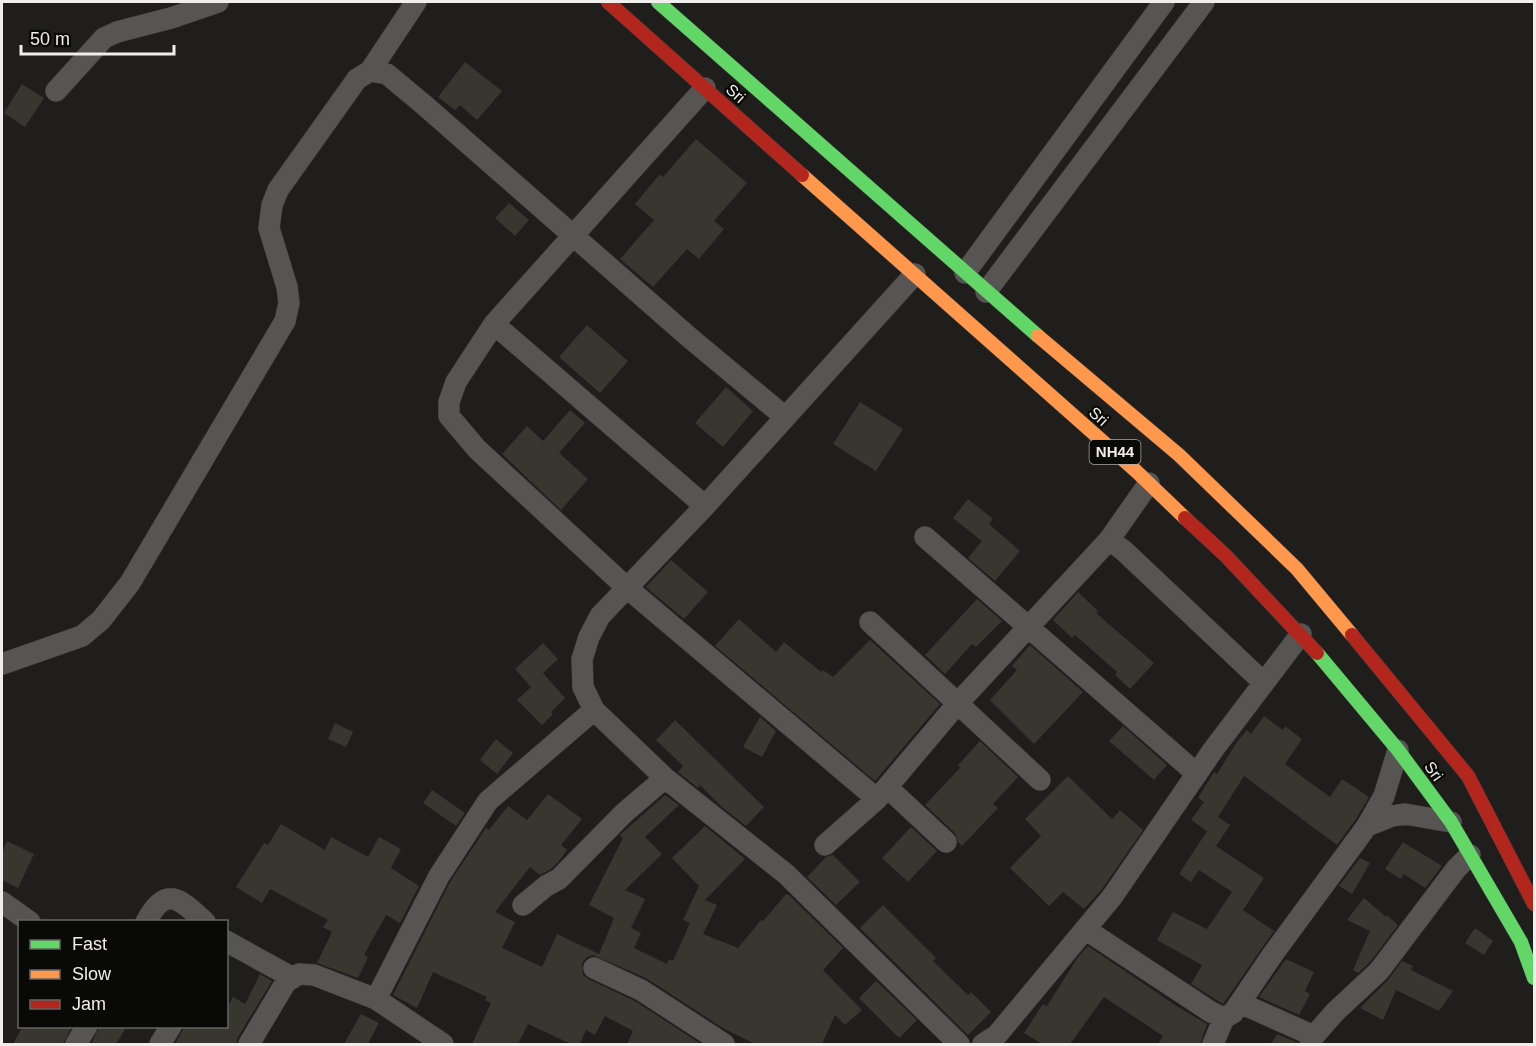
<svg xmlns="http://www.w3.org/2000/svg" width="1536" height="1046" font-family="Arial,sans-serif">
	<rect width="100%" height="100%" fill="#1f1e1c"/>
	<path fill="#373730" d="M465 62 502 91 477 120 460 105 455 110 438 97Z
		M22 84 44 98 25 127 4 113Z
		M696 139 747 183 714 221 724 229 699 259 687 249 653 287 620 259 654 220 635 204 660 174 663 177Z
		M509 203 529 220 515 236 495 218Z
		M587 325 628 361 600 393 559 357Z
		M726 387 753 411 723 447 695 423Z
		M860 402 903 429 876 471 833 444Z
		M570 410 585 423 559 453 588 479 561 510 502 454 527 426 543 441Z
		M968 499 993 519 989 524 1020 551 995 581 968 558 982 541 953 518Z
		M671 560 708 592 684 619 646 587Z
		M1078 592 1098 611 1096 613 1154 663 1130 689 1115 675 1117 672 1075 635 1072 638 1053 620Z
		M977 599 1002 621 976 647 972 644 945 674 925 655Z
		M739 619 776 652 784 642 821 672 823 670 833 677 870 640 940 704 875 781 715 646Z
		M543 643 558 659 543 673 565 698 551 712 553 714 542 725 517 700 531 687 515 669Z
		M1030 645 1083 692 1034 744 990 700 1017 670 1012 666Z
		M1264 716 1283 730 1285 726 1302 739 1285 764 1330 797 1342 779 1369 797 1356 819 1337 845 1244 776 1218 817 1230 825 1216 846 1264 878 1243 910 1274 931 1223 1004 1191 984 1202 965 1157 940 1173 912 1207 929 1232 892 1199 870 1191 882 1179 874 1207 831 1191 820 1204 802 1198 798 1214 772 1217 774 1237 742 1247 730 1251 734Z
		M760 717 776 731 762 757 743 747Z
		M675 720 764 807 746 826 723 808 700 785 698 788 678 772 683 766 656 740Z
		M335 723 353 732 346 747 328 739Z
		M1123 726 1167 765 1154 780 1109 741Z
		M496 739 513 753 497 774 480 760Z
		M980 741 1018 777 993 804 998 808 962 846 958 842 955 833 925 805 960 768 958 765Z
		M1068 776 1112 819 1120 810 1143 830 1102 889 1084 909 1063 892 1049 906 1010 868 1041 836 1025 819Z
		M432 790 465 813 456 826 423 803Z
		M548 794 582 819 561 845 567 850 559 861 551 869 540 875 530 867 495 912 515 922 502 948 542 967 557 934 599 954 614 918 589 905 623 838 620 835 665 795 679 805 645 837 662 854 625 890 645 899 631 928 641 933 634 948 667 964 669 959 673 961 690 923 683 920 699 886 672 858 705 826 745 859 705 900 717 905 703 934 738 948 761 920 763 921 786 894 789 895 843 948 823 970 862 1010 845 1025 835 1015 822 1044H755L723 1028 646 978 593 955 587 957 582 963 583 975 588 979 635 1001 701 1044H627L633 1031 605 1016 595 1035 586 1030 580 1044H571L528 1024 518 1044H472L491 1003 485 1000 487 997 433 972 417 1008 393 995 450 882 486 828 489 830 508 806 527 820Z
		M281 824 325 850 331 837 368 857 379 837 401 849 391 868 419 886 400 923 386 915 364 955 368 957 358 978 317 963 332 932 323 927 328 920 270 889 262 903 236 887 264 843 268 845Z
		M911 827 937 851 908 882 882 858Z
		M7 841 34 854 18 888 2 880V853Z
		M1403 842 1442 866 1425 888 1404 874 1401 879 1385 869Z
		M833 855 860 882 836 905 807 877 826 857Z
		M1360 858 1370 863 1352 894 1339 886Z
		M1364 898 1386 917 1387 915 1398 925 1370 962 1358 973 1353 970 1370 931 1347 920Z
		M883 905 936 958 933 961 968 995 971 992 991 1012 968 1035 860 928Z
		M1475 928 1493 941 1484 955 1465 943Z
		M1088 946 1178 1007 1207 1024 1200 1044H1158L1163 1036 1104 997 1070 1044H1042L1024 1033 1043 1004 1047 1006 1078 957Z
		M1286 959 1314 972 1305 991 1310 994 1299 1015 1259 997Z
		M1402 961 1413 966 1411 970 1453 991 1439 1011 1396 990 1383 1020 1360 1008 1388 980Z
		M260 974 272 981 238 1037 236 1044H175L185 1026H226V1009L233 997 245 1004Z
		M876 981 917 1020 899 1038 859 998Z
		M361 1014 379 1023 368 1044H344Z
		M23 1026H72L63 1044H13Z
		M100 1026H127L116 1044H91Z
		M1277 1034 1298 1043 1297 1044H1271Z"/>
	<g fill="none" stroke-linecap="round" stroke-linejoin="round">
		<defs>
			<path id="street" d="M370 71 416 2
				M705 88 494 324 456 382 449 402V416L477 449 626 587 877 799
				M56 91 104 38 117 32 171 18 218 2
				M965 273 1164 2
				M915 274 705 506 600 616 589 637 582 659 583 687 594 710 665 778 786 874 959 1044
				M986 292 1204 2
				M494 324 705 506
				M925 537 1197 774
				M1109 540 1123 550 1264 683
				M870 622 1040 780
				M2 664 82 636 101 620 130 583 285 321 289 303 287 287 269 228 272 205 278 190 357 79 370 71 387 74 423 104 690 338 785 417
				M887 787 946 842
				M1367 826 1392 816 1405 814 1451 822
				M825 845 877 799 958 703 1109 540 1149 483
				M2 902 30 922
				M523 905 546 886 559 879 624 813 665 778
				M146 922C166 884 180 899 205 922
				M1085 929 1211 1012 1224 1018 1233 1013 1273 954 1367 826 1384 796 1398 750
				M226 941 293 978
				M594 968 641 990 724 1044
				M376 999 439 876 488 801 594 710
				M1240 1003 1314 1036
				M76 1044 87 1026
				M160 1044 171 1026
				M249 1044 286 982 299 974 314 975 376 999 443 1044
				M983 1044 997 1035 1112 897 1213 750 1301 634
				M1213 1044 1224 1018
				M1310 1044 1314 1036 1335 1012 1379 971 1456 869 1470 855"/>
			<path id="fast" d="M658 2 1038 336
				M1317 653 1398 750 1451 822 1521 942 1534 978"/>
			<path id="slow" d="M802 175 1136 471 1185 518
				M1038 336 1179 455 1297 569 1352 635"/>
			<path id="jam" d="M608 2 802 175
				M1185 518 1225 555 1317 653
				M1352 635 1468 776 1534 904"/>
		</defs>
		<use href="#street" stroke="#3b3a38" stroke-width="22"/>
		<use href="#fast" stroke="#3b3a38" stroke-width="15"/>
		<use href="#slow" stroke="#3b3a38" stroke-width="15"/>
		<use href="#jam" stroke="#3b3a38" stroke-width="15"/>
		<use href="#street" stroke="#565554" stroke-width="21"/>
		<use href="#fast" stroke="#63d668" stroke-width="14"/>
		<use href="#slow" stroke="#ff974d" stroke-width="14"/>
		<use href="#jam" stroke="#b3261e" stroke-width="14"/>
	</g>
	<g text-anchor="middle" stroke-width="4.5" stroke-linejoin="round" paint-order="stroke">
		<rect fill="#090907" stroke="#aaa9a7" stroke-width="1.5" x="1089.5" y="440" width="51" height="24" rx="4.5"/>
		<g font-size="15" font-weight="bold" fill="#efeeec">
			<text x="1115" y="457">NH44</text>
		</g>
		<g font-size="16" fill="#efeeec" stroke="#090907">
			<text transform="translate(736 93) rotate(42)" y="6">Sri</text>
			<text transform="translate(1099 416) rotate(42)" y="6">Sri</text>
			<text transform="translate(1434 771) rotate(54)" y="6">Sri</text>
		</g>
	</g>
	<rect width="1536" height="1046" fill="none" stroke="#efeeec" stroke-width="6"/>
	<rect x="18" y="920" width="210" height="108" fill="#090907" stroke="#656563" stroke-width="1.5"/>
	<rect x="30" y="940" width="30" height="9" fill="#63d668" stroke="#656563" stroke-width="1.5"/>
	<text x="72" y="950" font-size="18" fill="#efeeec">Fast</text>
	<rect x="30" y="970" width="30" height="9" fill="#ff974d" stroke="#656563" stroke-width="1.5"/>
	<text x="72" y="980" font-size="18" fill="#efeeec">Slow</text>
	<rect x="30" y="1000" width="30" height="9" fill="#b3261e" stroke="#656563" stroke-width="1.5"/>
	<text x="72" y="1010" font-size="18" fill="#efeeec">Jam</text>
	<path d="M21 45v9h153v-9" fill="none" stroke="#efeeec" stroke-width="3"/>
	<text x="30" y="45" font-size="18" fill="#efeeec" stroke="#090907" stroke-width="4.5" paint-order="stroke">50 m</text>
</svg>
